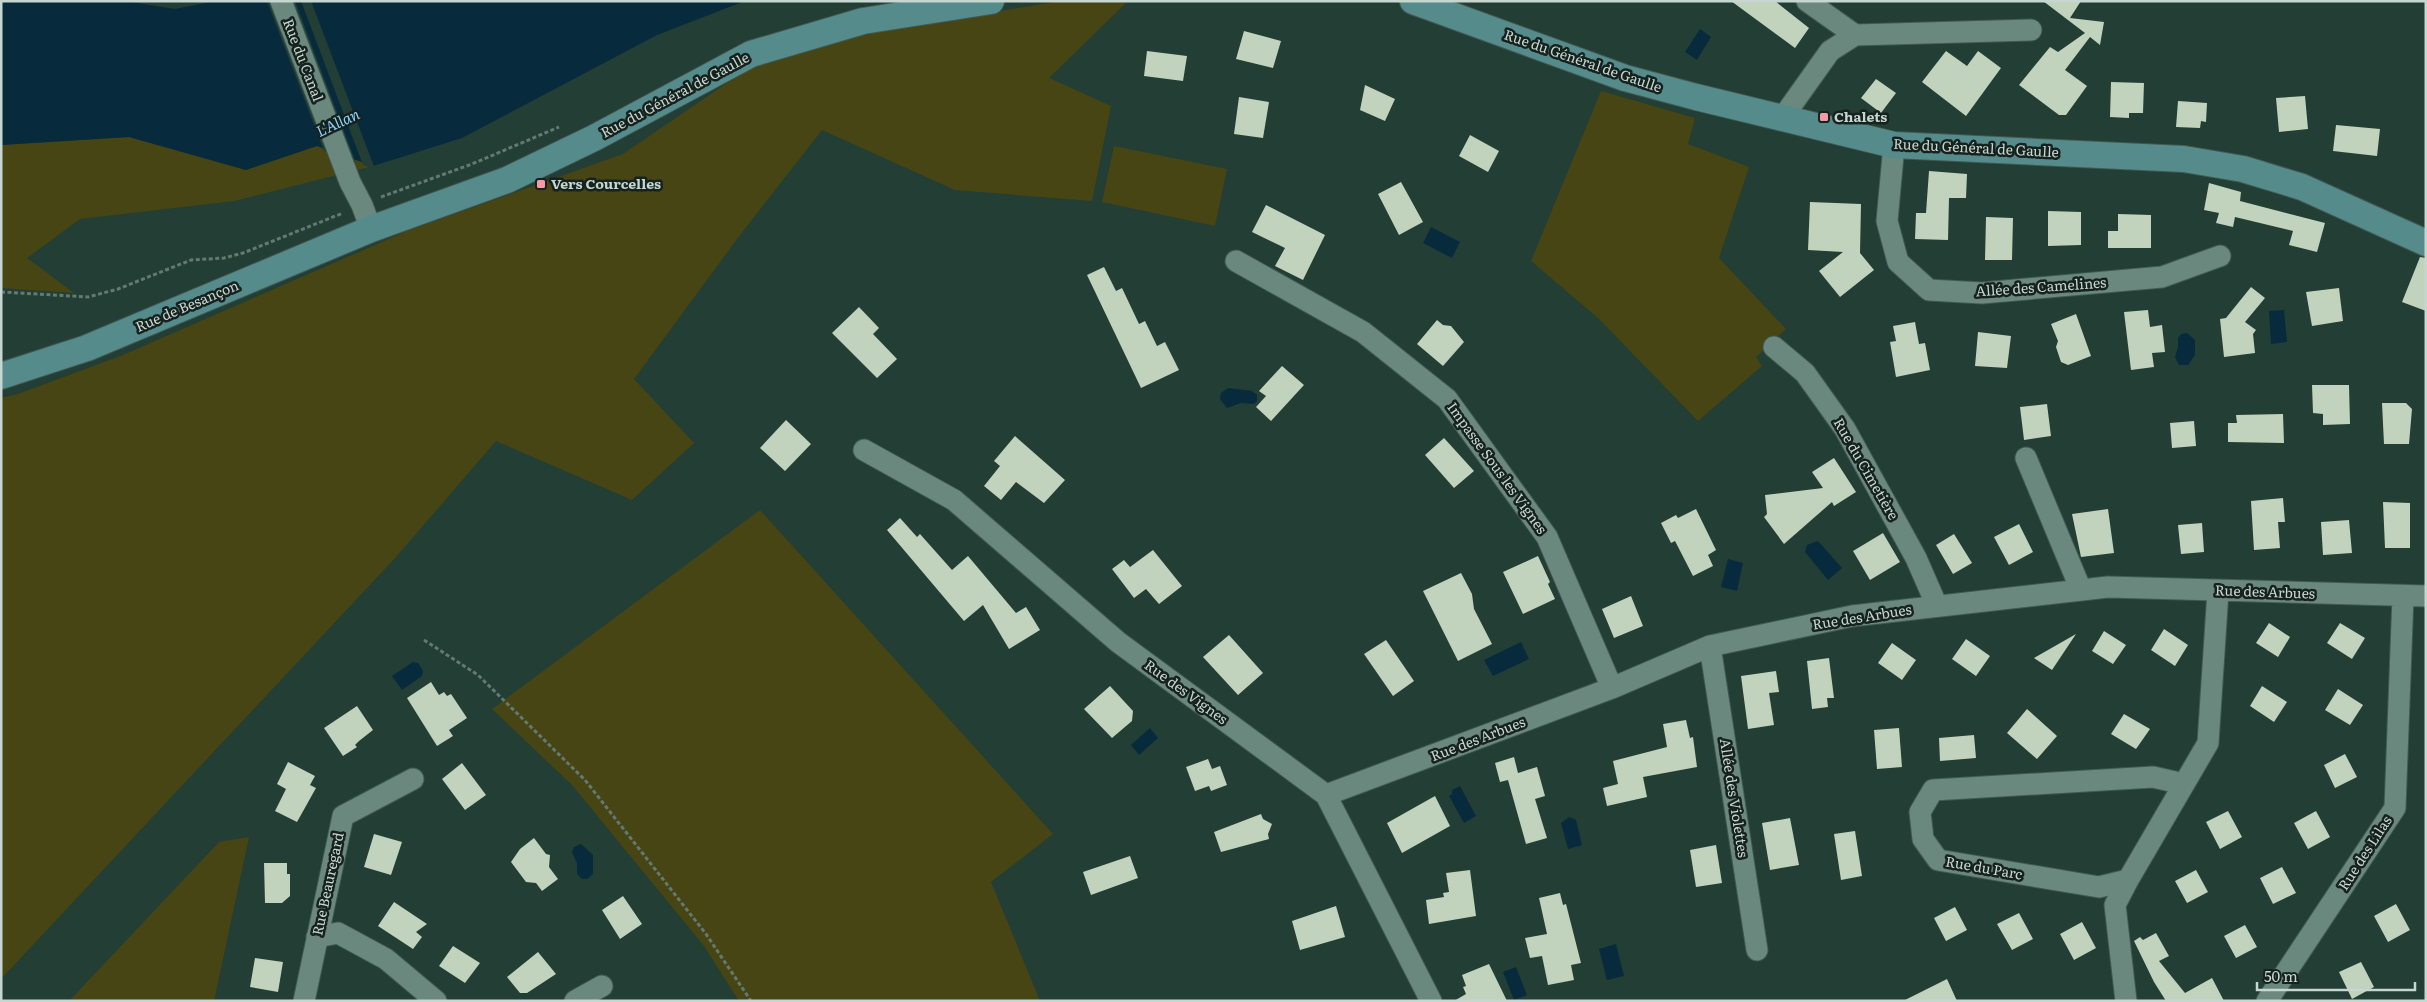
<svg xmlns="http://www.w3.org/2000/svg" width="2427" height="1002" font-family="Literata,serif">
	<rect width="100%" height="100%" fill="#223e35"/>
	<path fill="#474514" d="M1061 1H1128L1049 78 1111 106 1092 201 955 190 822 130 740 235 634 379 694 443 632 500 496 441 396 557 1 979V398L18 394 123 355 407 231 623 154 746 70 853 35Z
		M1601 91 1695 118 1688 144 1749 167 1719 258 1786 329 1756 357 1762 366 1698 421 1599 319 1531 261Z
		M129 137 246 170 317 146 373 166 234 201 80 219 27 258 74 293 1 288V145Z
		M1114 146 1227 169 1215 226 1102 202Z
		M760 510 1053 834 991 882 1040 1001H739L704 946 572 785 492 709Z
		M249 837 214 1001H69L219 842Z"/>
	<path fill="#072b3d" d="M1 1H125L175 9 216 1H745L657 35 462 138 373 166 317 146 246 170 129 137 1 145Z
		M1700 29 1711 37 1697 60 1685 52Z
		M1431 227 1460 242 1452 258 1423 243Z
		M2284 310 2287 342 2271 344 2269 311Z
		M2187 333 2195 340V355L2188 365H2179L2175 357 2178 347V338L2181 334Z
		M1228 388 1252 391 1257 395V401L1254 404 1241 403 1227 408 1220 399 1221 393Z
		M1818 541 1842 568 1828 580 1805 552 1807 545Z
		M1728 559 1743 563 1737 591 1721 587Z
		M1521 642 1529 659 1493 676 1484 660Z
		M413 662 418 663 423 671 422 676 402 690 392 676Z
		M1150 728 1158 738 1139 755 1131 745Z
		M1460 786 1476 816 1464 823 1449 796 1452 794V790Z
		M1569 817 1576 820 1582 845 1568 849 1561 823Z
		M581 844 593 855V874L587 879H582L577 874V863L572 852 574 847Z
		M1616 944 1624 976 1607 980 1599 949Z
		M1516 967 1527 995 1514 1000 1503 972Z"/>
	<path fill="#223e35" d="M267 1H295L356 163 324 151Z
		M301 1H311L375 169 363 165Z"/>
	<path fill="#c1d3bc" d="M1731 1H1775L1809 28 1795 48Z
		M2043 1H2081L2070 18 2104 22 2100 45 2090 37 2065 70 2087 86 2066 115H2059L2019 85 2050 47 2058 52 2085 33Z
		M1244 31 1281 41 1273 68 1236 59Z
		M1147 51 1187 56 1183 81 1144 76Z
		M1946 51 1967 66 1978 51 2001 68 1966 116 1922 82Z
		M1876 79 1896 93 1881 113 1861 98Z
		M2111 82 2144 83 2143 113H2129V118L2110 117Z
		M1365 85 1395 99 1385 121 1360 110Z
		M2305 96 2308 129 2279 132 2276 98Z
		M1239 97 1269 102 1263 138 1234 134Z
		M2178 101 2207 103 2206 122 2201 121 2200 128 2176 127Z
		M2336 125 2380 129 2377 156 2333 151Z
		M1470 135 1499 151 1488 172 1459 156Z
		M1929 171 1967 174 1966 198H1949L1948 240 1915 239 1916 213H1926Z
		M1401 182 1423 222 1399 235 1378 194Z
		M2209 183 2241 192 2240 201 2325 223 2317 252 2289 245 2293 231 2235 217 2233 227 2216 223 2219 213 2204 210Z
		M1810 202 1861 204 1860 253 1874 270 1840 297 1819 271 1843 252 1808 250Z
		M1266 205 1325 235 1303 280 1275 266 1285 248 1252 232Z
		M2048 211 2081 212V245L2048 246Z
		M2118 214 2151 215V248H2108V231H2118Z
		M1986 217 2013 218 2012 260H1985Z
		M2420 257 2426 258V311L2402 302Z
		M1104 267 1116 291 1122 288 1139 324 1145 321 1157 346 1165 342 1179 370 1141 388 1087 275Z
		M2251 287 2265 298 2245 322 2256 330 2253 334 2255 353 2224 357 2220 319 2226 318Z
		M2339 288 2343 321 2312 326 2306 292Z
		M859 307 879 328 873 334 897 359 877 378 832 333Z
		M2148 310 2150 327 2162 325 2165 352 2152 353 2154 367 2131 370 2124 312Z
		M2076 314 2091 356 2068 365 2061 362 2056 347 2058 341 2051 324Z
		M1437 320 1443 325 1451 326 1464 342 1443 366 1417 344Z
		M1915 322 1919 344 1925 343 1930 370 1896 377 1890 342 1896 341 1893 326Z
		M1978 332 2011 336 2007 368 1975 366Z
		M1282 366 1304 385 1271 421 1256 407 1266 396 1259 391Z
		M2312 385H2349L2350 424 2323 425V414L2313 413Z
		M2382 403H2406L2412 409 2409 444H2384Z
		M2047 404 2051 436 2024 440 2020 407Z
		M2283 414 2284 443 2228 442V423H2237L2236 415Z
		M786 420 811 444 785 471 760 448Z
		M2194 421 2196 446 2172 448 2170 423Z
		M1015 436 1065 480 1044 503 1016 482 1001 500 984 486 1000 466 994 461Z
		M1444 438 1474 471 1454 488 1425 455Z
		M1834 458 1856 492 1834 506 1832 502 1784 544 1764 517 1767 514 1765 495 1823 488 1812 472Z
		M2283 498 2285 522H2278L2280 548 2254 550 2251 501Z
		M2383 502 2410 503V548H2385Z
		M1696 509 1716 550 1708 555 1713 566 1693 576 1675 541 1671 543 1661 523 1676 515 1678 518Z
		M2108 509 2114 553 2081 557 2072 514Z
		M900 518 917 537 920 534 952 570 968 556 1016 613 1026 607 1040 630 1009 649 983 605 964 621 887 530Z
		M2349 520 2352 553 2323 555 2321 522Z
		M2202 523 2204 552 2181 554 2178 525Z
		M2019 524 2033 552 2009 565 1994 537Z
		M1883 533 1900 562 1870 580 1853 551Z
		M1954 534 1972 563 1953 574 1936 545Z
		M1153 550 1182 586 1159 604 1146 589 1134 598 1112 569 1124 560 1130 567Z
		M1538 556 1550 582 1548 584 1555 599 1523 614 1503 572Z
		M1461 573 1472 594 1474 609 1492 644 1458 661 1423 591Z
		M1631 596 1643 626 1614 638 1602 609Z
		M2269 623 2290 637 2278 657 2256 643Z
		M2340 623 2365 638 2352 659 2327 643Z
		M2164 629 2188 645 2175 666 2151 650Z
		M2104 631 2126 645 2113 664 2092 651Z
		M2076 634 2052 670 2034 658Z
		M1229 635 1263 673 1238 695 1203 657Z
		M1966 639 1990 656 1976 676 1952 659Z
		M1386 640 1414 681 1393 696 1364 654Z
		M1892 643 1916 660 1902 680 1878 663Z
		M1829 658 1834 698H1827L1828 707 1812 709 1807 661Z
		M1776 671 1779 692 1769 693 1774 725 1748 729 1741 676Z
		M431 682 439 695 444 692 447 696 451 694 467 718 449 730 453 736 437 746 407 698Z
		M1110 686 1133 711 1132 721 1112 738 1084 709Z
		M2262 686 2287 702 2274 722 2250 706Z
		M2338 689 2363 705 2350 725 2325 710Z
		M357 706 373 730 359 741 355 745 357 747 343 756 324 728Z
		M2027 709 2057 736 2037 759 2007 733Z
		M2124 714 2150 729 2136 749 2111 734Z
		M1686 720 1690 738 1693 737 1697 767 1643 777 1647 797 1607 806 1603 788 1618 784 1613 761 1667 747 1663 724Z
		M1899 728 1902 767 1877 769 1874 730Z
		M1974 735 1976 758 1940 761 1939 738Z
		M2345 754 2357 777 2335 788 2324 765Z
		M1514 757 1518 773 1537 767 1545 796 1535 799 1547 838 1526 844 1508 780 1500 782 1495 763Z
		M1208 759 1212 769 1220 766 1227 785 1211 791 1209 786 1195 791 1186 767Z
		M288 762 315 776 310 785 316 788 297 822 275 811 286 789 277 784Z
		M462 763 486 795 465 810 442 779Z
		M1435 796 1450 826 1402 853 1387 823Z
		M2228 811 2242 837 2220 849 2206 822Z
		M2316 811 2330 837 2308 849 2294 823Z
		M1261 814 1263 819 1272 824 1268 834 1269 839 1221 852 1214 832Z
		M1790 818 1799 865 1770 870 1762 823Z
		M1855 831 1862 876 1841 880 1834 834Z
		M374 834 402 842 391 875 364 867Z
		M534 838 546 854 550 855 549 867 558 879 542 891 536 883 526 882 511 862 520 849Z
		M1716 845 1722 883 1696 887 1690 850Z
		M1130 856 1138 878 1091 895 1083 872Z
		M264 863H287V874H290V896L282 903H265Z
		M2282 867 2296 893 2273 904 2260 878Z
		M1470 870 1476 916 1429 924 1426 900 1444 897 1443 893 1449 892 1446 873Z
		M2196 870 2208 892 2187 903 2175 881Z
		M1560 893 1563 905 1566 904 1581 963 1571 965 1574 980 1548 985 1542 956 1530 958 1525 938 1547 934 1539 898Z
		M623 896 642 924 620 939 602 910Z
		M394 902 427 924 416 932 422 937 413 949 378 926Z
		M2396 904 2410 930 2388 942 2374 916Z
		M1336 906 1345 937 1300 950 1292 921Z
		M1955 907 1967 930 1946 941 1934 918Z
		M2019 913 2033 939 2012 950 1997 924Z
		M2082 922 2096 948 2074 960 2060 934Z
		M2245 925 2257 947 2236 958 2224 936Z
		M2156 933 2169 956 2159 961 2185 993 2212 978 2224 1001H2166L2154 982 2134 941 2140 937 2143 940Z
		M453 946 480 963 465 983 439 966Z
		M538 952 556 974 527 993H520L507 977Z
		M255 958 283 962 278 992 250 987Z
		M2361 962 2374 987 2352 999 2339 972Z
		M1489 964 1507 1001H1454L1466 994 1463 987 1466 986 1462 975Z
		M1947 979 1957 1001H1903Z"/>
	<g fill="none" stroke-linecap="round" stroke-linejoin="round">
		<defs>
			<path id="minor" d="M281 1 350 182 362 205 371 229
				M1807 1 1855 35
				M1783 117 1830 51 1855 35 2031 30
				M1894 145 1887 221 1898 262 1929 290 1982 293 2162 277 2220 256
				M1236 261 1363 332 1447 399 1547 537 1612 688
				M1774 347 1805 373 1845 429 1916 558 1937 606
				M864 450 954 500 1118 642 1326 795 1431 1001
				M2026 458 2081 590
				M1710 646 1757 950
				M2184 784 2153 777 1933 790 1920 812 1923 839 1938 860 2099 887 2128 880 2208 743 2218 591
				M1326 795 1612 688 1710 646 1852 616 2108 587 2426 596
				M317 937 338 933 386 959 436 1001
				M304 1001 343 816 413 779
				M575 1001 602 986
				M2126 1001 2115 905 2128 880
				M2267 1001 2395 808 2403 596"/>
			<path id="major" d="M1413 1 1625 78 1696 97 1894 145 2184 159 2243 169 2302 187 2426 243
				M1 376 87 348 371 229 507 180 594 138 751 54 863 21 991 1"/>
		</defs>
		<use href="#minor" stroke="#415a53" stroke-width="23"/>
		<use href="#major" stroke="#415a53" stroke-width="28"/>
		<path stroke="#637a72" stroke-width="3" stroke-dasharray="4 2.5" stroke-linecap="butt" d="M381 197 472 164 559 127
			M1 292 88 297 118 289 191 260 224 258 243 253 343 213
			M424 640 478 675 585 780 706 934 751 1001"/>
		<use href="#minor" stroke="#6a887e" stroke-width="21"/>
		<use href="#major" stroke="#568b8b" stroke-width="26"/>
	</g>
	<g fill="#f49aa6" stroke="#16221e" stroke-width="2">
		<rect x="1819" y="112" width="10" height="10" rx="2.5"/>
		<rect x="536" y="179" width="10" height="10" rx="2.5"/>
	</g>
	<g text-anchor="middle" stroke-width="5" stroke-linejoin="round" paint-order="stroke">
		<g font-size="14" fill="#c6d6d0" stroke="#16221e">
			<text transform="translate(303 60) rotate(69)" y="5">Rue du Canal</text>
			<text transform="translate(1583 61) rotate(19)" y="5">Rue du Général de Gaulle</text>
			<text transform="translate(675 95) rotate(-28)" y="5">Rue du Général de Gaulle</text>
			<text transform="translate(1976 148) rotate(3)" y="5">Rue du Général de Gaulle</text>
			<text transform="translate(2041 287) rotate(-4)" y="5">Allée des Camelines</text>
			<text transform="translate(187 306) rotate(-23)" y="5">Rue de Besançon</text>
			<text transform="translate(1497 468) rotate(54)" y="5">Impasse Sous les Vignes</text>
			<text transform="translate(1866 469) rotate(60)" y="5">Rue du Cimetière</text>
			<text transform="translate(2265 592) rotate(2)" y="5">Rue des Arbues</text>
			<text transform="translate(1862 617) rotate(-9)" y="5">Rue des Arbues</text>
			<text transform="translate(1186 692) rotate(36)" y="5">Rue des Vignes</text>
			<text transform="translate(1478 739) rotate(-21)" y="5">Rue des Arbues</text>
			<text transform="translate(1734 798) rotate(81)" y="5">Allée des Violettes</text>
			<text transform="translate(2365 853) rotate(-57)" y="5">Rue des Lilas</text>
			<text transform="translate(1984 868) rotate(10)" y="5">Rue du Parc</text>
			<text transform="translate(328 884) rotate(-78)" y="5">Rue Beauregard</text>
		</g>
		<g font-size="14" font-weight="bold" fill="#c6d6d0" stroke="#16221e" text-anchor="start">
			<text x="1834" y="122">Chalets</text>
			<text x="551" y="189">Vers Courcelles</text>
		</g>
		<g font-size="15" font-style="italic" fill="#8ad1fc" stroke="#16221e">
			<text transform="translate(338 123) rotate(-25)" y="5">L'Allan</text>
		</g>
	</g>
	<rect width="2427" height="1002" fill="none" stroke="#c6d6d0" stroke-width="5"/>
	<path d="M2257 982v8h158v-8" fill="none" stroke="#c6d6d0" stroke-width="2.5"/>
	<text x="2264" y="982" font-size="15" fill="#c6d6d0" stroke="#16221e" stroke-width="4" paint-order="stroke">50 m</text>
</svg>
